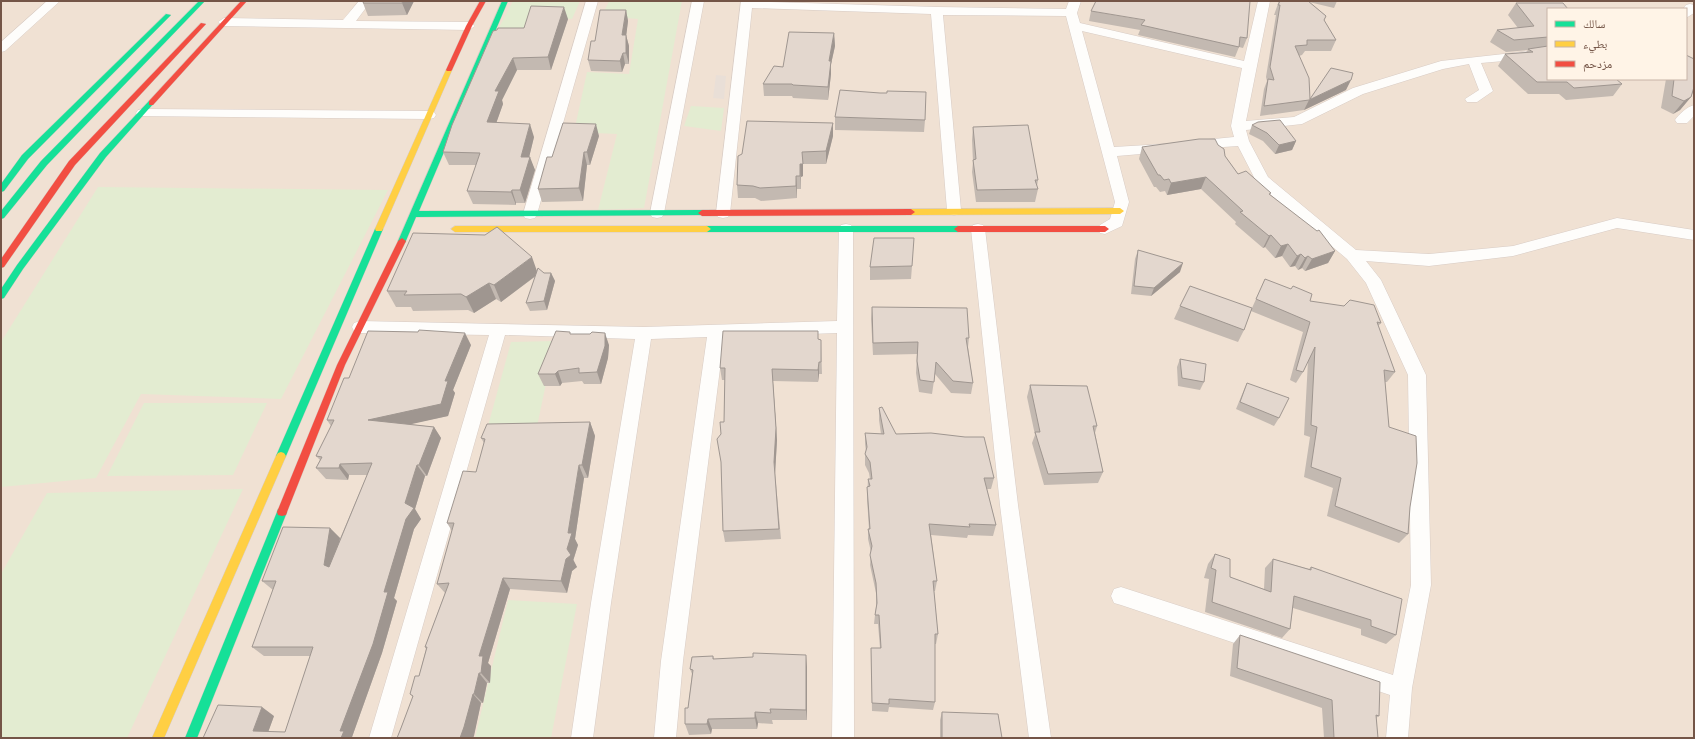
<svg xmlns="http://www.w3.org/2000/svg" width="1695" height="739" font-family="Lato,'Noto Naskh Arabic',sans-serif">
	<rect width="100%" height="100%" fill="#f7efe6"/>
	<path fill="#f0e1d3" fill-rule="evenodd" d="M1 1H1694V738H1ZM1548 9H1686V79H1548Z"/>
	<path fill="#e9dfd7" d="M716 75 726 76 724 99 713 98Z"/>
	<path fill="#e3ecd1" d="M513 1H580L572 19 531 17 524 40 492 41Z
		M609 1H682L644 208 598 210 617 134 574 132 587 72 629 74 638 19 602 16Z
		M691 106 724 108 721 131 684 126Z
		M98 187 388 190 281 399 141 394 96 478 1 487V342Z
		M555 341 536 431 486 433 511 342Z
		M144 403H267L233 475 107 476Z
		M243 489 127 738H1V574L47 493Z
		M508 600 577 604 551 738H475Z"/>
	<g fill="none" stroke-linecap="round" stroke-linejoin="round">
		<defs>
			<path id="street" d="M47 1H60L5 51 1 52V42Z
				M359 1H371L356 21 469 22 475 26 469 30 224 26 218 22 224 18 343 20Z
				M586 1H598L537 214 535 218 530 219 525 218 523 214Z
				M692 1H704L664 213 662 217 657 218 652 217 650 213Z
				M741 1 937 7 1066 9 1069 1H1081L1077 13 1080 23 1244 61 1258 1H1270L1246 121 1294 117 1353 88 1441 61 1548 49V57L1481 63 1493 91 1477 102H1467L1465 99 1479 90 1469 64 1443 69 1363 94 1302 124 1246 130 1249 141 1268 177 1356 250 1429 254 1513 246 1617 218 1694 230V240L1617 228 1513 256 1429 266 1366 261 1381 280 1426 375 1431 585 1412 688 1408 738H1386L1390 695 1121 605 1114 603 1111 596 1114 589 1121 587 1393 675 1411 585 1408 375 1366 283 1347 259 1257 183 1238 146 1194 149 1189 148 1187 145 1189 142 1194 141 1234 137 1231 126 1242 68 1082 31 1114 147 1164 144 1169 145 1171 148 1169 151 1164 152 1117 156 1129 202 1122 226 1105 234 1100 233 1098 229 1100 225 1110 219 1115 202 1066 16 943 15 961 210 959 214 954 215 949 214 947 210 931 14 752 8 730 213 728 217 723 218 718 217 716 213Z
				M1690 4 1694 5V13L1686 18V9H1683L1686 5Z
				M1694 105V116L1687 123H1677L1675 120C1679 114 1687 107 1694 105Z
				M143 109 429 111 434 112 436 115 434 118 429 119 138 116 136 113 138 110Z
				M846 224 851 225 853 229 854 738H832L837 333 724 337 683 661 676 738H654L661 661 707 337 651 339 611 603 593 738H571L591 603 635 339 505 335 391 738H369L489 335 360 333 354 331 352 327 354 323 360 321 644 327 837 321 839 229 841 225Z
				M978 224 983 225 985 229 1018 505 1051 738H1029L1000 505 971 229 973 225Z"/>
			<path id="fast" d="M199 1H205L47 165 4 218 1 219V211L41 161Z
				M502 1H508L419 211 702 210 706 213 705 215 416 217 405 243H399L398 241Z
				M166 14 171 15 28 159 4 191 1 192V184L22 155Z
				M149 101H151L154 103 106 157 23 269 4 298 1 299V289L17 265 100 153Z
				M379 226 383 229 286 456 284 459 281 460 278 459 276 456 375 229Z
				M707 226H958L962 229 958 232H707L703 229Z
				M282 508 286 509 287 512 197 738H185L277 512 278 509Z"/>
			<path id="slow" d="M449 68 452 70 383 229 382 231H376L375 229 446 70Z
				M1120 208 1124 211 1120 214 911 215 907 212 911 209Z
				M455 226H707L711 229 707 232H455L451 229Z
				M281 452 284 453 286 456 164 738H152L276 456 278 453Z"/>
			<path id="jam" d="M241 1H247L153 105H149V101Z
				M480 1H486L472 26 452 70 451 71H447L446 70 466 26Z
				M201 23 206 24 75 165 4 267 1 268V259L69 161Z
				M911 209 915 212 911 215 702 216 698 213 702 210Z
				M958 226H1105L1109 229 1105 232H958L954 229Z
				M402 238 406 241 345 365 287 512 286 515 282 516 278 515 277 512 337 365 398 241Z"/>
		</defs>
		<use href="#street" stroke="#d8ccc5" stroke-width="1"/>
		<use href="#fast" stroke="#d7cbc3" stroke-width="1"/>
		<use href="#slow" stroke="#d7cbc3" stroke-width="1"/>
		<use href="#jam" stroke="#d7cbc3" stroke-width="1"/>
		<use href="#street" fill="#fefdfb" fill-rule="evenodd"/>
		<use href="#fast" fill="#16e098" fill-rule="evenodd"/>
		<use href="#slow" fill="#ffcf43" fill-rule="evenodd"/>
		<use href="#jam" fill="#f24e42" fill-rule="evenodd"/>
	</g>
	<path fill="#c3b9b1" d="M414 1 407 15 368 16 363 3Z
		M905 1H922L921 2Z
		M1279 1H1337L1334 8 1309 2 1326 16 1324 21 1336 40 1331 51H1305L1302 55 1299 56 1310 99 1346 90 1304 110 1260 116 1264 89 1267 81 1266 77 1276 15H1274Z
		M1516 3 1548 9V79L1622 84 1613 96 1566 100 1559 94H1528L1498 66 1505 54 1526 52 1528 50 1506 52 1490 42 1497 30 1518 28 1508 15Z
		M626 10 628 21 626 35 629 46V64H625L622 72 591 71 588 60 595 41Z
		M1091 11 1247 38 1243 48 1239 47 1235 57 1138 35 1140 30 1089 21Z
		M568 19 551 70H517L502 100 503 104 496 123 534 137 529 157 535 170 525 203H516V205L473 204 467 191 476 165H449L443 152 524 28Z
		M834 33 835 46 831 64V74L828 100 793 98 792 96H764L763 84 783 67Z
		M1694 59V91L1693 92 1691 97 1680 110 1673 114 1661 108 1666 79H1686Z
		M835 117 925 120 924 132 835 130Z
		M833 123V136L826 164H803V176L801 177V189H797V198L761 201 755 198H738L737 185Z
		M1252 125 1296 141 1292 150 1275 154 1263 141 1249 134Z
		M973 127 1038 180 1037 186 1038 189 1035 202H976L972 172 973 162 972 140Z
		M599 136 590 165H587L583 201 542 202 538 189 552 157Z
		M1218 145 1225 156 1238 174 1270 195 1335 251 1328 263 1305 271 1302 268 1298 270 1295 266 1290 267 1282 256 1275 258 1265 247 1263 248 1235 224 1236 222 1201 189 1167 195 1165 191 1160 192 1156 187H1154L1139 159 1142 147Z
		M1138 250 1180 272 1151 296 1131 294 1135 259Z
		M912 266 911 279 870 280V267Z
		M537 271 544 273H551L555 281 547 310 530 311 526 303 536 276 501 302 496 299 474 313 468 310 413 311 411 307H396L387 291Z
		M1265 279 1310 301 1381 323 1378 326 1395 372 1387 382H1385L1389 427 1410 507 1408 534 1399 543 1327 516 1333 488 1304 477 1310 437 1304 435 1308 361 1303 372 1296 383 1290 380 1303 332 1251 311 1244 330 1238 342 1174 319 1180 306 1252 308Z
		M872 307 969 338 968 347 973 383 971 394 951 393 935 374 932 394 919 392 916 373 917 354 873 355 871 319Z
		M818 331V339L821 340 822 374H819L818 382 773 381 777 440 775 474 781 539 725 542 723 531 721 462V434L724 422 725 380H722L720 368Z
		M570 334 609 345 608 358 601 384H584L582 381 562 383 560 386H544L538 374Z
		M471 345 453 390 455 393 448 416 409 424 434 427 441 438 427 476H425L415 509 421 519 414 529 394 598 397 601 382 653 352 737 353 738H203L274 716 268 732H285L310 656H264L252 647 273 590 262 581 330 528 340 538 339 541 367 475H349L348 480 326 479 316 468 320 460 316 456 331 426 327 420 349 378Z
		M1180 359 1204 382 1200 390 1178 386 1177 367Z
		M1247 383 1279 418 1274 426 1236 409 1243 392Z
		M1030 385 1097 426 1095 433 1103 472 1098 483 1044 485 1032 443 1035 435 1027 397Z
		M879 408 896 434 994 478 991 489H987L996 525 993 536 968 535 967 538 931 535 937 581 935 591H934L938 634 936 644H935V702L933 710 889 707 888 712 872 711 871 657V648H880L878 624H874L875 615 876 607V593L870 565 871 552 868 539V529H869L867 498 868 479H870L869 473 865 465V454L866 451 865 444V433L881 434 879 420Z
		M590 422 595 436 588 478H584L575 539 578 545 573 561 577 567 572 571 567 593 510 589 488 663 491 666 490 683H487L483 703H481L473 738H397L413 697 410 694 419 676 426 649 425 647 445 593 437 584 452 531 447 523 476 472 484 443 481 438Z
		M1215 554 1230 577 1264 589 1265 568 1273 559 1309 569 1311 567 1396 635 1386 644 1361 635V629L1293 608 1290 629 1282 638 1205 612 1209 579 1204 578 1208 564Z
		M1240 635 1379 716 1376 718 1378 738H1324L1322 708 1230 676 1233 644Z
		M713 656 714 659 807 667V720H772L773 724 758 723 757 729H712L711 734 689 735 685 724 688 708 692 674 690 669Z
		M942 712 1002 738H940V720Z"/>
	<path fill="#9f9690" d="M403 1H414L407 15 402 3Z
		M564 7 568 19 551 70 548 57Z
		M626 10 628 21 625 46 622 35Z
		M834 33 835 46 831 64V74L828 100 829 61Z
		M626 35 629 46V64L626 53Z
		M623 53 625 64 622 72 620 61Z
		M513 58 517 70 502 100 503 104 492 135 487 122 495 91Z
		M1351 80 1346 90 1304 110 1309 100Z
		M1691 97 1680 110 1673 114 1684 101Z
		M833 123V136L826 164V151Z
		M530 124 534 137 526 170 521 157Z
		M596 124 599 136 590 165 587 152Z
		M1296 141 1292 150 1275 154 1279 145Z
		M584 152 587 165 583 201 579 188Z
		M530 157 535 170 525 203 520 190Z
		M800 164H803V176L801 177V189Z
		M796 176 797 189V198L796 186Z
		M1206 177 1201 189 1167 195 1171 183Z
		M512 190 516 203V205L511 192Z
		M1271 235 1265 247 1263 248 1269 236Z
		M1288 244 1282 256 1275 258 1281 246Z
		M1335 251 1328 263 1305 271 1312 259Z
		M1301 254 1295 266 1290 267 1297 256Z
		M1308 256 1302 268 1298 270 1305 258Z
		M532 257 538 274 501 302 494 285Z
		M1183 263 1180 272 1151 296 1154 288Z
		M551 273 555 281 547 310 544 301Z
		M489 283 496 299 474 313 466 297Z
		M465 333 471 345 453 390 455 393 448 416 376 432 368 420 445 381Z
		M605 333 609 345 608 358 601 384 597 372Z
		M819 362V374L818 382V370Z
		M772 369 777 440 775 474 781 539 774 462Z
		M558 371 562 383 560 386 555 374Z
		M590 422 595 436 588 478 582 465Z
		M434 427 441 438 427 476 419 465Z
		M340 464 349 475 348 480 339 468Z
		M417 465 425 476 415 509 421 519 414 529 394 598 397 601 382 653 352 737 353 738H341L340 731 384 592 405 503Z
		M579 465 584 478 575 539 578 545 573 561 567 549 568 533Z
		M330 528 340 538 334 575 324 565Z
		M571 555 577 567 572 571 567 593 561 581 566 559Z
		M503 578 510 589 488 663 491 666 490 683 481 673 479 656Z
		M806 655 807 667V720L806 710Z
		M479 673 487 683 483 703 474 694Z
		M473 694 481 703 474 736 473 738H460Z
		M262 707 274 716 266 738 253 731Z
		M755 712 758 723 757 729 755 718Z
		M708 719 712 729 711 734 707 724Z"/>
	<path fill="#e3d7ce" stroke="#9f9690" d="M364 1H403L402 3H363Z
		M1096 1H1250L1247 38 1240 37 1239 47 1141 25 1145 20 1091 11Z
		M1280 1H1308L1326 16 1324 20 1336 40H1307V45L1295 46 1309 78 1310 99 1331 68 1353 73 1351 80 1309 100 1264 106 1268 79 1274 80 1270 67 1280 5H1278Z
		M1516 3H1563L1568 9H1548V37L1514 40 1497 30 1534 26Z
		M531 6 564 7 548 57 513 58 495 91H499L487 122 530 124 521 157H530L520 190H512L511 192 467 191 480 153 443 152 452 125 493 31 497 30 498 28H524Z
		M600 10H626L622 35H626V53H623L620 61 588 60 591 41H595Z
		M789 32 834 33 829 61H831L828 87 793 85 792 84H763L774 66 783 67Z
		M1548 46V79H1616L1622 84 1574 88 1567 82H1537L1505 54 1533 52 1528 49Z
		M1686 55 1694 59V87L1691 97 1684 101 1672 96 1674 79H1686Z
		M840 90 880 93H887V91L926 92 925 120 835 117Z
		M1280 120 1296 141 1279 145 1267 133 1252 125 1258 122Z
		M747 121 833 123 826 151 802 152 803 164H800V176H796V186L760 188 753 186 737 185 738 156 742 154Z
		M563 123 596 124 587 152H584L579 188 538 189 547 157H552Z
		M1028 125 1038 180H1035L1038 189 977 190 973 160 976 159 973 127Z
		M1199 139H1215L1218 145 1224 149 1225 156 1238 174 1246 171 1271 193 1269 194 1317 231 1319 230 1335 251 1312 259 1308 256 1305 258 1301 254 1297 256 1288 244 1281 246 1271 235 1269 236 1240 212 1243 211 1206 177 1171 183 1169 179 1164 180 1160 175H1158L1142 147Z
		M497 227 532 257 494 285 489 283 466 297 461 294 404 295 407 291H387L413 233 485 235Z
		M874 238H914L912 266 870 267Z
		M1138 250 1183 263 1154 288 1134 286Z
		M538 268 544 273H551L544 301 526 303Z
		M1265 279 1291 289 1293 286 1312 294 1310 301 1344 306 1350 300 1374 305 1381 323 1377 322 1395 372 1384 370 1389 427 1416 436 1417 463 1410 507 1408 534 1335 506 1341 478 1311 467 1317 427 1311 425 1315 347 1303 372 1296 370 1310 322 1256 299Z
		M1190 286 1252 308 1244 330 1180 306Z
		M872 307 967 308 969 338H966L973 383 953 381 936 362 934 382 920 380 917 361 918 342 873 343Z
		M419 330 465 333 445 381H448L441 404 368 420 434 427 419 465H417L405 503 414 508 406 519 384 592H388L373 644 340 731H344L341 738H203L218 705 262 707 253 731 285 732 313 647H252L276 581H262L283 527 330 528 324 565 329 567 372 463 340 464 339 468H316L322 457 316 456 334 420H327L344 378H349L368 331 418 332Z
		M556 331 570 332V334H590L592 332 605 333V346L597 372 579 373V368L558 371 555 374H538Z
		M723 331H818V339L821 340V362H819L818 370 772 369 776 428 774 462 779 529 723 531 721 462 717 439 721 434 720 422H724L725 368H720Z
		M1180 359 1206 364 1204 382 1182 378Z
		M1247 383 1289 398 1279 418 1240 402Z
		M1030 385 1087 386 1097 426H1093L1103 472 1048 474 1035 432H1040Z
		M882 407 896 434 931 433 965 437H984L994 478H984L996 525 969 524 970 527 929 524 937 581H933L938 634H935V702L889 699V704L872 703 871 648H881L879 615H875L877 603 876 583 870 555 872 546 868 529H870L867 487 870 486 868 479H872L870 462 865 454 867 447 865 433 884 434 879 408Z
		M590 422 582 465H579L568 533H572L567 549 571 555 566 559 561 581 503 578 479 656H483L481 673H479L474 694H473L464 727 460 738H397L401 728 413 696 410 694 415 676H419L427 647H425L449 583 437 584 454 523H447L463 471 476 472 485 439 481 438 487 424Z
		M1215 554 1230 559V577L1271 592 1273 559 1311 570V567L1402 599 1396 635 1371 626V620L1294 596 1290 629 1212 602 1216 570 1211 568Z
		M1240 635 1380 682 1379 716 1376 715 1378 738H1334L1332 700 1237 668Z
		M753 653 806 655V710L770 709 771 713 755 712V718L708 719 707 724H685V708H688L693 670 690 669 692 657 713 656V659L753 657Z
		M942 712 998 714 1002 738H942Z"/>
	<rect width="1695" height="739" fill="none" stroke="#745547" stroke-width="4"/>
	<rect x="1547" y="8" width="140" height="72" fill="#fff4e7" stroke="#c7b4a7"/>
	<rect x="1555" y="21" width="20" height="6" fill="#16e098" stroke="#c7b4a7"/>
	<text x="1583" y="28" font-size="12" fill="#745547">سالك</text>
	<rect x="1555" y="41" width="20" height="6" fill="#ffcf43" stroke="#c7b4a7"/>
	<text x="1583" y="48" font-size="12" fill="#745547">بطيء</text>
	<rect x="1555" y="61" width="20" height="6" fill="#f24e42" stroke="#c7b4a7"/>
	<text x="1583" y="68" font-size="12" fill="#745547">مزدحم</text>
</svg>
